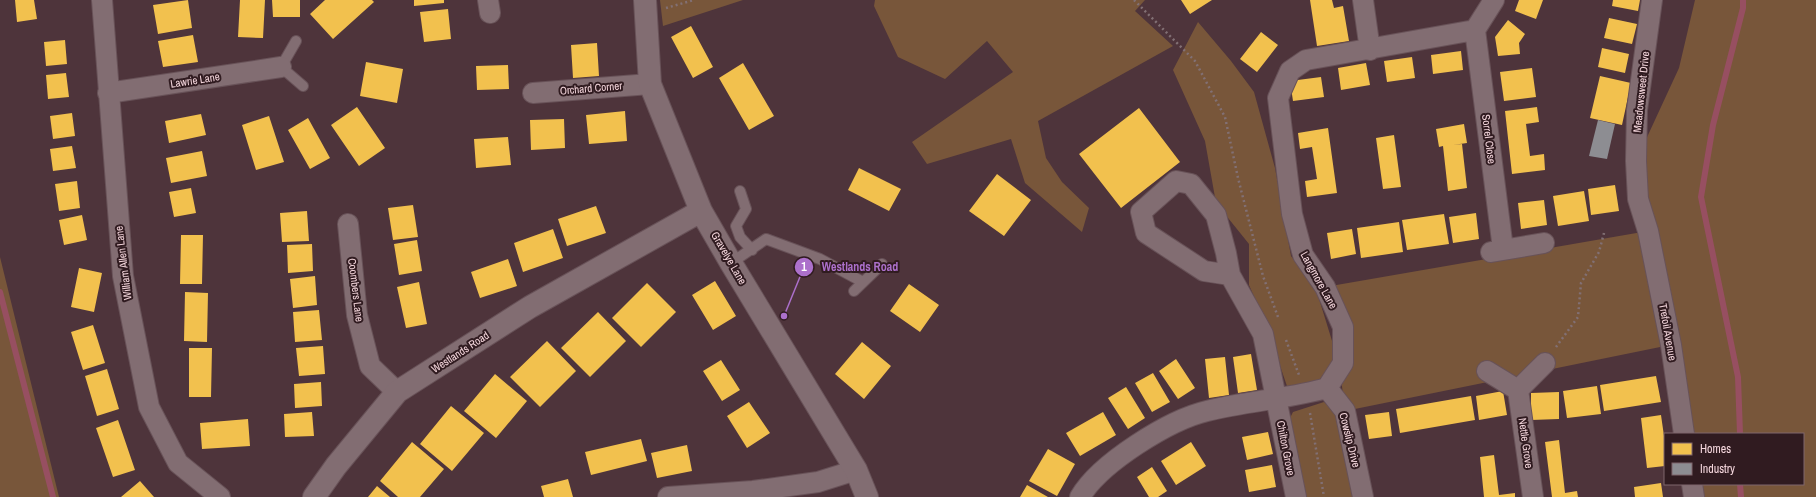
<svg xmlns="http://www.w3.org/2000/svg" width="1816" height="497" font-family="'Archivo Narrow',sans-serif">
	<rect width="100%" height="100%" fill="#4e343b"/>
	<path fill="#78563a" d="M660 0H743L663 26Z
		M875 0H1145L1135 11 1173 46 1038 121 1046 158 1062 182 1089 208 1082 232 1025 183 1011 139 927 164 912 142 1013 72 987 41 945 79 898 57 874 6Z
		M1695 0H1816V497H1694L1692 484H1803V434H1684L1670 345 1345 411 1339 362 1325 382 1288 389 1265 322 1249 285V244L1216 203 1205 141 1173 70 1198 22 1231 61 1254 92 1275 168 1291 256 1316 289 1337 357 1325 287 1648 231 1636 161 1679 68Z
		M0 257 59 497H0Z
		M1324 402 1340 416 1360 497H1304L1288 422 1293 412Z"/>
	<path fill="#f2c14e" d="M15 0H34L37 19 17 22Z
		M188 0 192 28 158 34 153 5Z
		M240 0H265L263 38 238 37Z
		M272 0H300V17H273Z
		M325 0H372L374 2 333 39 310 14Z
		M414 0H444V3L414 6Z
		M1181 0H1212L1190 14Z
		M1310 0H1332L1334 8 1343 6 1349 41 1317 46Z
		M1519 0H1543L1536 19 1515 11Z
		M1613 0H1640L1638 11 1612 6Z
		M448 9 451 39 424 42 420 12Z
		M1609 18 1637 24 1632 44 1604 38Z
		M1508 20 1525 34 1519 43 1520 54 1498 56 1495 37Z
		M691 26 713 67 693 78 671 37Z
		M1261 32 1278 45 1257 72 1240 59Z
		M193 35 198 62 163 67 158 41Z
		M65 40 67 64 46 66 44 42Z
		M597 43 599 76 573 78 571 45Z
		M1602 48 1629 54 1625 73 1598 67Z
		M1461 51 1463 70 1433 74 1431 55Z
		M1412 57 1415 78 1387 82 1384 61Z
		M366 62 403 69 397 103 360 96Z
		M743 63 774 116 749 130 719 78Z
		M1366 63 1370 85 1341 90 1338 68Z
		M508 65 509 89 477 90 476 66Z
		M1532 68 1536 97 1504 101 1500 72Z
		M66 73 69 97 48 99 46 75Z
		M1600 76 1631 83 1622 125 1590 118Z
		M1321 77 1324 97 1293 101 1290 81Z
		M357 107 385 148 359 166 331 125Z
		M1537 107 1539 122 1519 125 1526 124 1530 156 1544 154 1545 170 1512 174 1505 111Z
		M1139 108 1180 162 1121 208 1079 154Z
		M625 111 627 141 589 144 586 115Z
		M72 113 75 136 53 139 50 116Z
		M201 114 206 135 169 143 165 121Z
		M269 116 284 162 256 170 242 125Z
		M308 118 330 158 310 169 288 130Z
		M564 119 565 148 531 150 530 120Z
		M1464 124 1467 143 1453 145 1462 144 1467 188 1448 191 1443 146 1439 147 1436 129Z
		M1328 128 1337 193 1307 197 1305 181 1317 179 1312 147 1300 149 1298 133Z
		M1394 135 1401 187 1383 189 1376 138Z
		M508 137 511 165 476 168 474 139Z
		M72 146 76 168 53 171 50 149Z
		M202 151 207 176 171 183 166 158Z
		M859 168 901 189 889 211 848 190Z
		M997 174 1031 200 1004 236 969 211Z
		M77 181 80 208 59 211 55 184Z
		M1615 185 1619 211 1591 215 1588 189Z
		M191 188 196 213 174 217 169 192Z
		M1584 191 1589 221 1558 226 1553 196Z
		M1544 200 1547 225 1521 229 1518 203Z
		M413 205 418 237 393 240 388 208Z
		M596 206 606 233 567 246 558 219Z
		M307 211 309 241 282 242 280 213Z
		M1476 213 1479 239 1453 243 1449 217Z
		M1444 214 1449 244 1407 250 1402 220Z
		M82 215 87 240 64 245 59 220Z
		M1399 222 1403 252 1361 258 1357 228Z
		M553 229 563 258 523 272 514 243Z
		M1352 229 1356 254 1331 259 1327 233Z
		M181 235H203L202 284H180Z
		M417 240 422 271 399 275 394 244Z
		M312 244 313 271 288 273 287 245Z
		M508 259 517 286 480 298 471 272Z
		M79 268 102 273 94 312 71 307Z
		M315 276 317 305 293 308 290 279Z
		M715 281 736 316 713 330 692 295Z
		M419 282 427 324 406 328 397 287Z
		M647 283 676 312 641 347 612 318Z
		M909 284 939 305 920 332 890 311Z
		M185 292 208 293 207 342 184 341Z
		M319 310 322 340 295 342 293 312Z
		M598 312 626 341 590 377 561 348Z
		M93 325 105 363 83 370 71 332Z
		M547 341 576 371 540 407 510 377Z
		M862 342 891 366 864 399 835 374Z
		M323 346 325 374 299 376 296 348Z
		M189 348H212L211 397H189Z
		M1251 354 1257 390 1238 393 1233 357Z
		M1225 357 1229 395 1209 398 1205 359Z
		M1176 359 1195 388 1178 399 1159 371Z
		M721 360 740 390 722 401 703 371Z
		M107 369 119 409 97 416 85 376Z
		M1153 373 1170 402 1152 412 1135 383Z
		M495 374 527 401 496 438 464 411Z
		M1656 376 1661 402 1604 411 1600 385Z
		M321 382 322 406 295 408 294 384Z
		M1597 386 1601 414 1567 418 1563 391Z
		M1126 387 1145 418 1128 429 1108 398Z
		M1503 391 1507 415 1479 420 1476 396Z
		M1559 392V419L1531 420V393Z
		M1471 396 1475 420 1400 433 1396 409Z
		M749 402 770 433 747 448 727 416Z
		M451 406 484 433 452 471 420 444Z
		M312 412 314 436 285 437 284 414Z
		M1103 412 1116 435 1080 456 1066 433Z
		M1389 412 1392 436 1369 439 1365 415Z
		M1661 415 1665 443V466L1647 468 1641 418Z
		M248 419 250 446 202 449 200 423Z
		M118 420 135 470 113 477 96 428Z
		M1268 432 1273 454 1247 460 1242 437Z
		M641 439 647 461 591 475 585 452Z
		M1559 440 1565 493 1577 491 1578 497H1552L1545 442Z
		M412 442 444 469 420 497H398L380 481Z
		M1191 442 1206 466 1176 485 1161 461Z
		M687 445 692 471 657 478 651 453Z
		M1048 449 1075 464 1057 496 1029 481Z
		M1494 455 1499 495 1515 493V497H1484L1480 457Z
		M1272 465 1276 487 1249 492 1245 470Z
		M1152 467 1167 491 1158 497H1149L1137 477Z
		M568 479 573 497H544L541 486Z
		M140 481 154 497H121Z
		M1661 483 1663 497H1635L1634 487Z
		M1027 485 1048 497H1020Z
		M377 486 390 497H368Z"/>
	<path fill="#8d8d92" d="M1598 120 1615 124 1607 159 1589 156Z"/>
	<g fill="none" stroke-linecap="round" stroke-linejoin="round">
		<path stroke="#974f61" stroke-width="6" d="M0 292 53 497
			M1740 434 1738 377 1701 197 1713 125 1743 8V0
			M1740 484 1741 497"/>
		<defs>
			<path id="service" d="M296 41 281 67 303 86
				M740 191 746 209 736 226 740 237 752 250
				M731 263 766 239 820 259 863 282
				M854 291 882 264"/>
			<path id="minor" d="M102 0 123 276 149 407 178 463 220 497
				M488 0 490 13
				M1363 0 1370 50
				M1652 0 1637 110 1636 161 1638 199 1648 231 1671 345 1684 434
				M1475 30 1503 249
				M108 93 281 67
				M533 93 650 84
				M348 224 357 315 370 366 397 392
				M1491 252 1544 243
				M1230 275 1226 253 1216 215 1191 184 1176 181 1141 212 1146 233 1204 271 1230 275 1263 334 1296 497
				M1487 371 1518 390 1545 363
				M1327 388 1345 411 1363 497
				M1518 390 1533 497
				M1692 484 1694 497
				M668 497 753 491 818 482 856 470
				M1080 497C1100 463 1169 420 1207 411 1247 401 1288 399 1327 388L1343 363V327L1325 287 1303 255 1292 214 1278 98 1290 71 1306 60 1475 30 1494 0"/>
			<path id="tertiary" d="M645 0 650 84 701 211 731 263 856 470 867 497
				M314 497 336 466 397 392 530 307 701 211"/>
		</defs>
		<use href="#service" stroke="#685258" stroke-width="12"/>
		<use href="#minor" stroke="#685258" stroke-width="22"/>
		<use href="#tertiary" stroke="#685258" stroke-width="24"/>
		<path stroke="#827074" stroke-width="2.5" stroke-dasharray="2 3" stroke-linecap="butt" d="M1134 0 1195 61 1225 117 1238 178 1263 276 1278 317
			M666 8 694 0
			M1286 340 1299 375
			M1556 347 1578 317 1581 283 1599 252 1604 233
			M1310 413 1324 497"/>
		<use href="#service" stroke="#826d72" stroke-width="10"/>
		<use href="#minor" stroke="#826d72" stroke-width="20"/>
		<use href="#tertiary" stroke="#826d72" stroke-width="22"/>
	</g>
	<g text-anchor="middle" stroke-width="4" stroke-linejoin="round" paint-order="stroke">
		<g font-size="11" fill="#f5d7dd" stroke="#301b20">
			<text transform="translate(195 80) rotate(-9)" y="4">Lawrie Lane</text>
			<text transform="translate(591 88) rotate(-5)" y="4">Orchard Corner</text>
			<text transform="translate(1641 92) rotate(-84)" y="4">Meadowsweet Drive</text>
			<text transform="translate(1489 139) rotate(83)" y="4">Sorrel Close</text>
			<text transform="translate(729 258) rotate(60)" y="4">Gravelye Lane</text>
			<text transform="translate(123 263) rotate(-97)" y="4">William Allen Lane</text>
			<text transform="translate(1319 280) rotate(61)" y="4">Langmore Lane</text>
			<text transform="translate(356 290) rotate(83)" y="4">Coombers Lane</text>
			<text transform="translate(1668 332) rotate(80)" y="4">Trefoil Avenue</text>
			<text transform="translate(460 352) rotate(-33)" y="4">Westlands Road</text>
			<text transform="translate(1350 440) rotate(76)" y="4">Cowslip Drive</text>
			<text transform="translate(1526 443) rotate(82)" y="4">Nettle Grove</text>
			<text transform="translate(1286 448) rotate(79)" y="4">Chilton Grove</text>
		</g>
	</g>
	<path fill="none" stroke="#ac70cb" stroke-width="1.5" d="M784 316L804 267"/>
	<g fill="#ac70cb" stroke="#301b20" stroke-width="1.5">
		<circle cx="784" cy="316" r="4"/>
		<circle cx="804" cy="267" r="10"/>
	</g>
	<g font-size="12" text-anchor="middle" font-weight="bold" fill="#fff">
		<text x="804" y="271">1</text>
	</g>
	<g font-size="12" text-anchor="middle" font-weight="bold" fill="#ac70cb" stroke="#301b20" stroke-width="4" stroke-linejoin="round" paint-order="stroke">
		<text x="860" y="271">Westlands Road</text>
	</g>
	<rect x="1664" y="433" width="140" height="52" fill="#301b20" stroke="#7f666c"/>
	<rect x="1672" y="443" width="20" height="12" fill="#f2c14e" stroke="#7f666c"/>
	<text x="1700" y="453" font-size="12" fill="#f5d7dd">Homes</text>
	<rect x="1672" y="463" width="20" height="12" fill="#8d8d92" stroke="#7f666c"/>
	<text x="1700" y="473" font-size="12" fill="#f5d7dd">Industry</text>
</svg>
